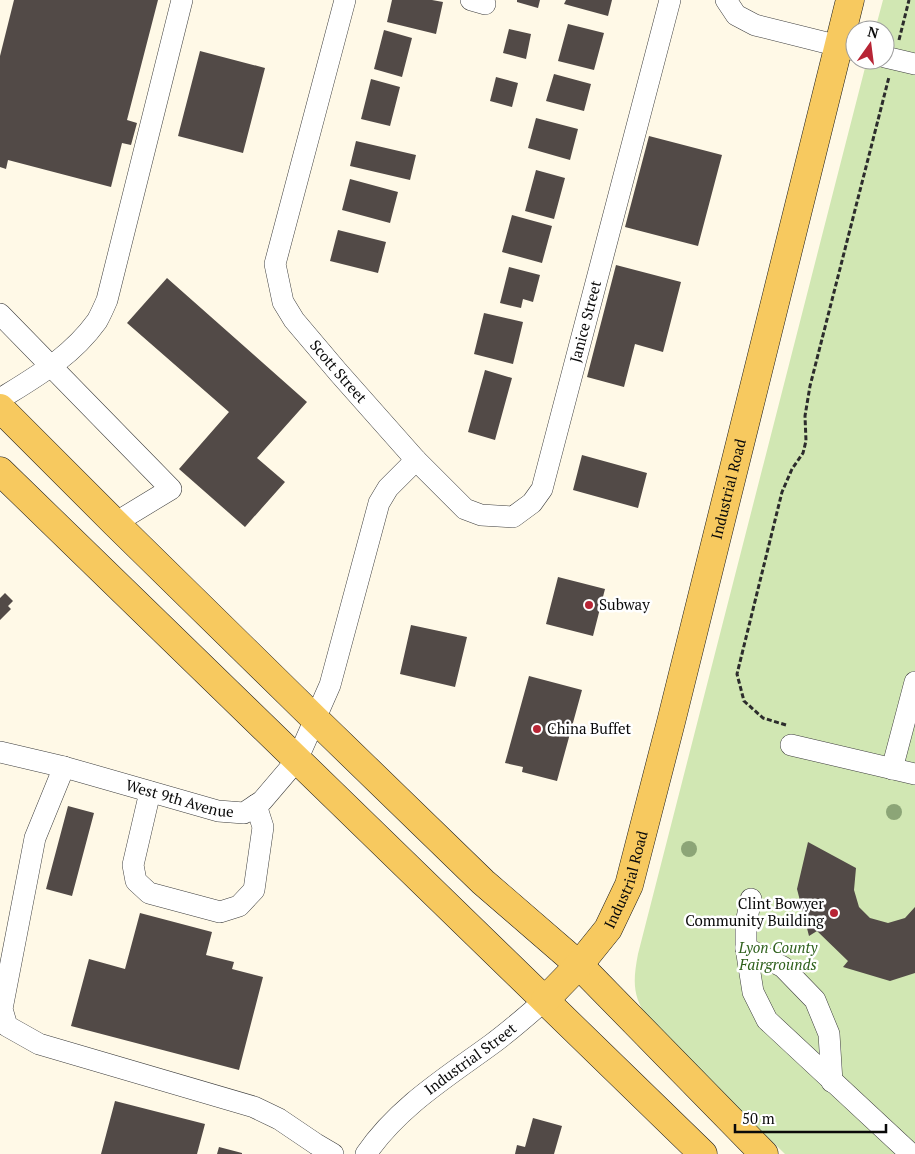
<svg xmlns="http://www.w3.org/2000/svg" width="915" height="1154" font-family="'PT Serif',serif">
	<rect width="100%" height="100%" fill="#fff9e7"/>
	<path fill="#d1e7b3" d="M883 0H915V1154H785L652 1024C633 999 632 985 638 954L867 60H885V30H875Z"/>
	<path fill="#524a47" d="M14 0H158L127 120 137 123 131 145 122 143 111 187 8 160 6 169 0 167V56Z
		M392 0H432L443 2 436 34 387 22Z
		M517 0H540L538 8 517 2Z
		M566 0H612L608 16 564 4Z
		M568 24 604 33 594 70 558 61Z
		M509 29 531 34 526 59 503 53Z
		M384 30 412 38 402 77 374 69Z
		M200 51 265 68 243 153 178 136Z
		M554 74 591 84 584 111 546 101Z
		M496 77 518 83 512 107 490 101Z
		M371 79 400 87 390 126 361 119Z
		M536 118 578 129 570 160 528 148Z
		M649 136 722 155 698 246 625 227Z
		M356 141 416 155 410 180 350 166Z
		M536 170 565 178 554 219 525 211Z
		M350 179 398 192 390 223 342 210Z
		M512 215 552 226 542 263 502 252Z
		M338 230 386 242 378 273 330 261Z
		M616 265 681 282 663 352 635 344 624 387 587 377Z
		M509 267 540 275 533 302 523 299 521 308 500 303Z
		M167 278 307 402 257 458 285 482 245 527 179 469 229 412 127 323Z
		M484 313 523 322 513 364 474 354Z
		M485 370 512 378 495 440 468 432Z
		M582 455 647 473 638 508 573 490Z
		M558 577 605 589 593 636 546 624Z
		M5 593 13 601 8 606 11 609 0 620V598Z
		M411 625 467 637 455 687 400 674Z
		M529 676 582 690 557 781 522 772 523 767 505 763Z
		M68 806 94 813 72 896 46 889Z
		M808 842 856 868 854 890 859 907 870 918 888 923 905 918 915 907V973L890 981 843 967 848 961 817 931 809 936 797 889Z
		M140 913 212 932 206 955 234 962 232 969 263 977 239 1070 71 1026 89 959 125 969Z
		M115 1101 205 1124 197 1154H101Z
		M533 1118 562 1126 554 1154H515L517 1145 525 1147Z
		M219 1147 242 1153V1154H217Z"/>
	<g fill="none" stroke-linecap="round" stroke-linejoin="round">
		<defs>
			<g id="minor">
				<path id="s1" d="M345 0 275 264 283 302 294 320 338 372 416 460 465 509 481 515 513 517 532 503 542 489 670 0"/>
				<path d="M471 0 485 4"/>
				<path d="M726 0 736 15 755 25 855 50"/>
				<path d="M885 57 915 64"/>
				<path d="M0 314 171 489 115 523"/>
				<path d="M0 399C37 376 71 357 97 321 101 314 104 307 107 300L182 0"/>
				<path d="M791 745 915 774"/>
				<path id="s2" d="M0 752 64 767 218 811 244 813 262 801 297 760 330 685 379 503 388 488 416 460"/>
				<path d="M64 767 35 838 2 1009 7 1026 39 1044 254 1107 279 1119 316 1144 333 1154"/>
				<path d="M892 769 915 682"/>
				<path d="M150 792 133 865 136 881 149 893 220 912 239 906 254 890 263 827 256 805"/>
				<path d="M751 899 746 923V948L753 992 767 1020 911 1154"/>
				<path d="M746 948 783 967 815 1000 829 1034 832 1082"/>
				<path id="s3" d="M366 1154C398 1107 447 1077 492 1044 511 1030 528 1015 545 1000"/>
			</g>
			<g id="major">
				<path d="M0 408 115 523 315 719 483 882 579 965 764 1154"/>
				<path d="M0 471 703 1154"/>
				<path id="s4" d="M545 1000 579 965 608 929 629 885 671 722 850 0"/>
			</g>
		</defs>
		<use href="#minor" stroke="#3d3d3d" stroke-width="22"/>
		<use href="#major" stroke="#1b1b1b" stroke-width="29"/>
		<path stroke="#2c2c2c" stroke-width="3" stroke-dasharray="5 2.5" stroke-linecap="butt" d="M899 40 909 0
			M786 725 763 718 744 701 737 674 782 492 792 469 803 453 806 441 805 416 810 386 889 77"/>
		<use href="#minor" stroke="#fff" stroke-width="21"/>
		<use href="#major" stroke="#f7c95f" stroke-width="28"/>
	</g>
	<g fill="#8ca577">
		<circle cx="894" cy="812" r="8"/>
		<circle cx="689" cy="849" r="8"/>
	</g>
	<g fill="#b72535" stroke="#fff" stroke-width="2">
		<circle cx="589" cy="605" r="5"/>
		<circle cx="537" cy="729" r="5"/>
		<circle cx="834" cy="913" r="5"/>
	</g>
	<g text-anchor="middle" stroke-width="5" stroke-linejoin="round" paint-order="stroke">
		<g font-size="15" fill="#0a0a0a" stroke="#fff">
			<text dy="5" stroke="none"><textPath href="#s1" startOffset="851">Janice Street</textPath></text>
			<text dy="5" stroke="none"><textPath href="#s1" startOffset="401">Scott Street</textPath></text>
			<text dy="5" stroke="none"><textPath href="#s4" startOffset="552">Industrial Road</textPath></text>
			<text dy="5" stroke="none"><textPath href="#s2" startOffset="186">West 9th Avenue</textPath></text>
			<text dy="5" stroke="none"><textPath href="#s4" startOffset="148">Industrial Road</textPath></text>
			<text dy="5" stroke="none"><textPath href="#s3" startOffset="142">Industrial Street</textPath></text>
		</g>
		<g font-size="15" fill="#0a0a0a" stroke="#fff" text-anchor="start">
			<text x="599" y="610">Subway</text>
			<text x="547" y="734">China Buffet</text>
			<text x="824" y="909" text-anchor="end">Clint Bowyer<tspan x="824" dy="17">Community Building</tspan></text>
		</g>
		<g font-size="15" font-style="italic" fill="#2e601c" stroke="#fff">
			<text x="778" y="953">Lyon County<tspan x="778" dy="17">Fairgrounds</tspan></text>
		</g>
	</g>
	<g transform="translate(870 45) rotate(14)"><circle r="24" fill="#ffffff" stroke="#9d9d9d"/>
	<path d="M0-4L9 19L0 12L-9 19Z" fill="#b72535"/>
	<text y="-8" font-size="14" font-weight="bold" text-anchor="middle" fill="#0a0a0a">N</text>
	</g>
	<path d="M735 1124v8h151v-8" fill="none" stroke="#0a0a0a" stroke-width="2.5"/>
	<text x="742" y="1124" font-size="15" fill="#0a0a0a" stroke="#ffffff" stroke-width="4" paint-order="stroke">50 m</text>
</svg>
